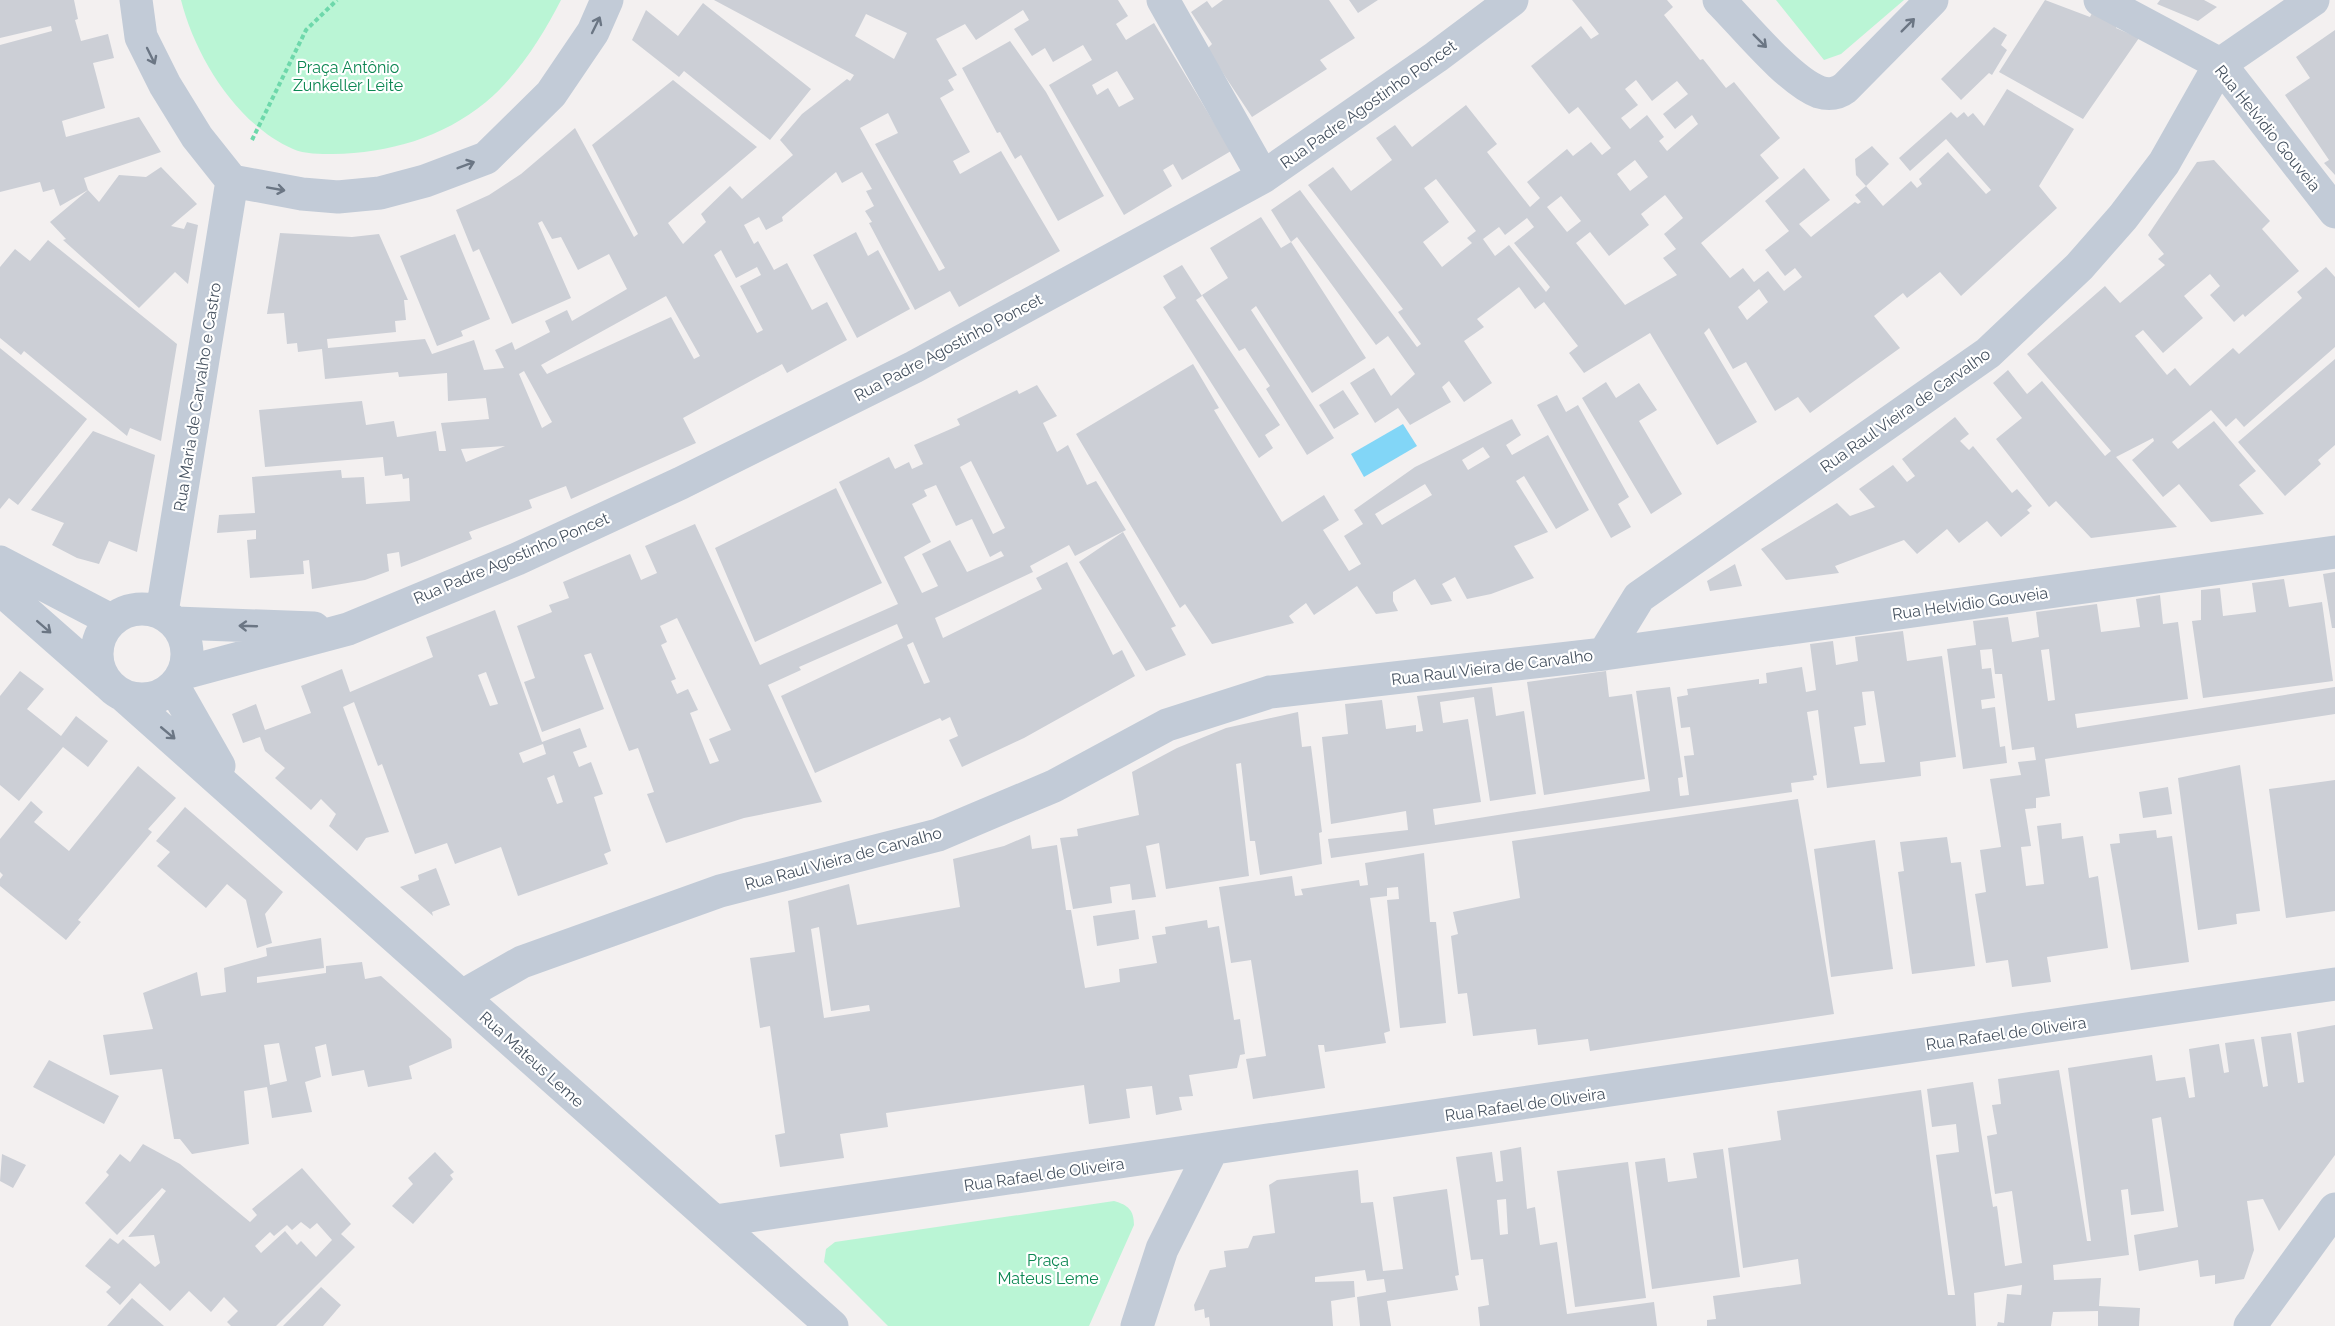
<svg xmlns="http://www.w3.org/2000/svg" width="2335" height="1326" font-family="Raleway,sans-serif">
	<rect width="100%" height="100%" fill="#f3f0f0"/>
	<path fill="#baf5d5" d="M181 0H561C542 37 518 75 486 102 442 138 389 153 333 154 321 154 304 154 293 149 237 125 195 56 181 0Z
		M1776 0H1904L1841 54 1824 60Z
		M1114 1201C1128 1205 1134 1210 1134 1225L1089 1326H888L824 1262 826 1249 835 1242Z"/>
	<path fill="#82d6f7" d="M1403 424 1417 446 1364 477 1351 454Z"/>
	<path fill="#cccfd6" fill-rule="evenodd" d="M0 0H74L78 19 75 20 81 41 108 34 114 58 93 63 105 108 62 121 66 137 139 117 161 152 84 178 88 190 60 206 54 189 43 192 40 182 0 192V45L52 31 51 26 0 38Z
		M714 0H1118L1128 16 1116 24 1126 40 1154 23 1231 151 1182 180 1173 164 1163 170 1172 186 1124 215 1049 85 1092 60 1083 45 1053 62 1045 48 1032 56 1014 29 1029 20 1023 10 976 40 965 24 936 39 957 75 948 80 954 90 940 98 970 152 953 161 960 174 1001 151 1060 251 959 307 950 291 915 310 869 223 872 222 865 211 874 206 866 191 872 189 862 172 842 183 836 172 782 217 783 221 766 230 759 217 744 225 754 244 758 241 774 270 787 263 812 310 827 302 847 340 787 373 782 364 683 418 696 443 571 499 566 486 529 500 532 508 469 532 472 539 417 561 401 567 399 552 387 554 389 571 365 580 312 589 309 560 303 561 304 574 250 578 247 540 256 539V530L217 533 219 515 255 513 252 477 341 470 342 478 364 477 366 504 410 501 409 478 403 479 402 474 385 476 383 457 265 467 259 410 362 401 366 425 394 421 397 437 436 431 439 451H446L441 423 489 419 486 398 448 401 447 373 399 377 398 372 325 379 322 349 298 352 297 343 287 344 284 313 267 314 280 233 352 237 379 234 408 300H404L406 320 395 321 396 332 327 339 328 348 425 339 432 354 474 340 484 370 504 368 495 350 512 342 515 350 550 332 545 321 567 310 572 321 627 289 609 254 578 270 561 237 552 239 542 221 538 223 571 298 512 324 479 249 473 252 456 210 489 195 521 174 575 128 634 237 638 234 592 145 673 80 757 147 668 223 683 244 706 222 701 214 730 186 742 199 793 155 780 140 802 114 847 79 850 81 854 75ZM866 14 907 33 894 59 855 36ZM1117 71 1134 99 1119 107 1108 88 1097 95 1092 85ZM888 113 898 133 875 144 945 268 939 271 860 128ZM721 250 736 278 757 267 761 275 740 286 763 330 757 333 714 255ZM666 296 700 356 694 359 671 317 547 374 541 365ZM524 371 552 422 542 428 519 374ZM505 446 466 462 461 449Z
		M1223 0H1329L1355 38 1320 60 1327 69 1252 117 1207 49 1212 44 1191 12 1207 1 1212 8Z
		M1349 0H1378L1358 13Z
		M1572 0H1667L1673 7 1664 15 1700 60 1703 59 1726 88 1734 82 1780 138 1760 155 1779 178 1701 243 1730 278 1743 268 1754 282 1768 271 1784 291 1802 277 1795 268 1785 276 1765 250 1789 231 1765 201 1804 168 1830 200 1799 224 1811 237 1855 202 1858 204 1861 202 1855 195 1866 186 1883 206 1911 181 1917 188 1922 184 1919 179 1948 152 1986 194 1991 190 1946 139 1910 171 1899 158 1951 112 1957 118 1964 112 1968 117 1973 113 1984 126 2007 89 2074 129 2039 186 2057 208 1961 296 1940 272 1907 298 1903 293 1874 316 1900 348 1810 413 1798 397 1775 411 1746 362 1733 369 1709 328 1704 333 1757 422 1717 445 1650 333 1584 373 1569 353 1578 346 1544 302 1535 309 1519 287 1477 319 1484 327 1464 341 1492 383 1464 402 1449 381 1442 387 1451 402 1410 425 1398 408 1375 423 1350 383 1374 368 1391 396 1415 374 1388 336 1376 345 1297 237 1291 242 1271 210 1300 190 1417 347 1421 344 1398 312 1403 309 1308 185 1333 167 1351 191 1392 160 1376 138 1395 125 1412 147 1466 105 1497 144 1487 152 1530 207 1540 198 1527 182 1567 149 1573 156 1591 142 1602 155 1611 148 1578 107 1569 114 1531 66 1581 26 1591 39 1599 34ZM1636 80 1652 101 1677 81 1688 94 1663 114 1675 129 1692 115 1698 124 1667 151 1659 141 1664 137 1647 115 1630 129 1621 118 1638 105 1625 89ZM1635 160 1648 177 1630 191 1617 174ZM1436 179 1476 231 1467 238 1472 243 1442 267 1423 242 1449 222 1424 188ZM1665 195 1683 218 1664 234 1676 249 1663 258 1677 275 1625 305 1576 243 1590 232 1609 256 1649 225 1641 214ZM1561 196 1581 221 1567 232 1547 207ZM1527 218 1534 227 1514 243 1550 287 1546 292 1509 245 1495 256 1483 239 1499 227 1505 235ZM1759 289 1768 302 1747 320 1738 307Z
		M2045 0 2090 17 2093 11 2118 21 2116 28 2139 38 2083 119 1999 72Z
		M2160 0H2204L2217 7 2198 21 2157 4Z
		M703 3 811 89 770 140 684 71 679 77 632 40 646 10 678 36Z
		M1994 27 2007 35 2001 45 2007 50 1992 75 1989 73 1961 100 1941 79Z
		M2335 30V175L2324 163 2329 160 2285 95 2310 78 2296 57Z
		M1010 41 1046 92 1104 196 1058 221 1021 155 1015 159 1000 132 997 133 962 68Z
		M1872 146 1889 164 1866 186 1856 175 1855 159Z
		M2214 160 2270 221 2262 229 2299 271 2245 317 2243 314 2234 322 2210 295 2220 286 2210 274 2184 296 2203 318 2163 353 2143 330 2135 336 2167 375 2175 368 2190 386 2233 348 2239 354 2302 298 2297 292 2326 267 2335 277V347L2244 427 2236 418 2226 427 2211 410 2172 442 2178 449 2214 421 2256 471 2239 485 2264 514 2211 522 2179 484 2163 497 2132 460 2154 441 2153 438 2116 457 2177 527 2091 538 2056 501 2049 507 1996 439 2022 418 1993 383 2008 370 2027 394 2042 381 2105 456 2111 451 2027 354 2105 286 2120 303 2165 265 2158 259 2164 254 2148 235 2197 162Z
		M161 167 197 204 171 226 184 229 187 222 198 225 188 284 175 272 139 308 63 240 66 239 50 222 88 190 99 202 119 175 146 177Z
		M1261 217 1281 248 1291 242 1366 358 1312 393 1256 306 1251 310 1334 438 1307 455 1266 389 1270 386 1245 348 1239 351 1202 295 1228 278 1210 248Z
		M856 232 868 256 878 250 910 309 857 338 813 255Z
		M455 234 490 319 461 331 463 336 437 346 400 256Z
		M48 240 177 344 161 441 130 428 127 436 24 351 21 355 0 338V267L15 249 30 261Z
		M1182 265 1202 296 1196 300 1280 425 1265 435 1273 448 1259 458 1163 307 1176 298 1163 276Z
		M0 348 87 419 18 505 9 498 0 509Z
		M2335 359V445L2318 460 2321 464 2285 496 2238 442Z
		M1193 364 1219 408 1214 410 1282 522 1324 495 1339 520 1323 530 1349 571 1361 564 1344 536 1363 524 1354 510 1415 467 1512 419 1521 435 1506 445 1512 455 1548 435 1589 510 1556 529 1524 476 1516 481 1548 532 1514 546 1534 578 1491 594 1467 599 1455 577 1442 584 1452 601 1431 605 1415 579 1393 592V601L1398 611 1376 614 1357 586 1314 615 1306 603 1289 616 1294 623 1212 644 1185 604 1180 608 1076 434ZM1483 447 1490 457 1468 470 1462 460ZM1425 484 1432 495 1382 525 1375 514Z
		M1606 382 1616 398 1639 383 1657 410 1639 421 1682 494 1651 514 1582 398Z
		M1037 385 1057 416 1043 423 1057 452 1068 445 1087 485 1096 481 1126 530 1075 556 1069 545 1030 566 1033 572 935 618 943 638 1042 589 1036 578 1067 562 1113 655 1122 650 1135 676 1024 738 962 767 949 740 958 736 950 717 942 721 940 718 815 773 781 696 903 638 897 624 799 667 801 670 768 685 822 802 744 818 666 843 647 794 654 792 638 748 629 751 591 653 584 655 604 709 542 732 524 682 535 678 517 626 552 612 549 605 569 598 563 582 630 554 641 580 657 573 645 546 695 524 760 665 898 604 839 482 889 457 895 469 909 462 912 469 923 464 914 445 960 425 957 419 1017 390 1019 394ZM971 461 1005 528 993 534 960 467ZM936 485 956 526 972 519 990 557 1001 551 1004 556 967 572 950 540 922 554 938 586 922 593 904 557 931 542 912 504 927 496 924 490ZM677 618 731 730 709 739 719 761 710 764 690 713 698 710 688 689 677 694 671 681 676 679 661 645 667 642 660 626ZM913 642 930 682 924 684 907 645Z
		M1343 390 1359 414 1334 429 1319 405Z
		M1557 395 1566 412 1578 405 1629 497 1618 504 1631 527 1611 538 1537 405Z
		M1955 417 1969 434 1960 441 1969 450 1973 446 2012 493 2017 489 2032 506 2027 510 2030 513 2001 537 1987 521 1959 543 1947 529 1917 554 1904 540 1835 566 1839 573 1786 580 1761 549 1837 503 1850 516 1875 507 1859 489 1893 465 1907 482 1915 476 1902 459Z
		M93 431 155 455 137 552 109 541 99 564 77 558 52 545 64 523 31 510Z
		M836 488 882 583 755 642 715 548Z
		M1123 532 1176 626 1171 628 1186 655 1146 671 1079 562Z
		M1735 564 1742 586 1710 591 1707 581Z
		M2335 572V628H2332L2323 574Z
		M2284 579 2289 607 2322 602 2333 681 2203 698 2192 621 2201 620V590L2220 588 2223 616 2256 612 2252 583Z
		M2160 595 2163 624 2178 622 2188 699 2075 714 2077 728 2335 687V714L2045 759 2050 796 2036 798V808L2025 809 2031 846 2021 847 2026 886 2044 884 2037 826 2061 823 2062 839 2083 836 2089 878 2098 876 2108 948 2047 957 2051 982 2012 987 2008 960 1986 963 1975 894 1986 892 1980 850 2001 847 1990 779 2021 775 2018 762 2036 760 2034 747 2012 750 2002 674H1995L1992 649 1980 650 1982 669 1991 668 1995 698 1981 700 1982 709 1995 707 2000 747 2005 746 2007 763 1963 769 1947 649 1976 645 1973 621 2008 617 2012 642 2039 637 2036 612 2097 604 2101 632 2140 627 2136 599ZM2049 649 2055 700 2048 701 2041 650Z
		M495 610 542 742 580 728 587 747 573 752 579 767 591 762 603 794 594 797 611 851 604 854 608 864 518 896 501 847 455 864 447 843 415 854 382 764 378 766 354 702 343 707 389 832 366 838 357 851 329 826 336 814 321 799 311 810 275 778 285 768 265 751 260 737 243 743 232 714 256 704 265 730 311 713 301 686 342 669 350 692 433 657 426 637ZM486 672 498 704 490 706 478 675ZM543 744 546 754 523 763 519 753ZM554 775 563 802 557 804 547 778Z
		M1903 631 1907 661 1942 656 1956 757 1920 762 1921 776 1827 788 1818 710 1807 712 1817 775 1813 776 1814 780 1791 783 1792 792 1331 858 1328 839 1408 830 1406 811 1331 824 1322 737 1348 734 1345 704 1382 700 1386 729 1416 725V732L1423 731 1417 696 1492 687 1496 716 1524 711 1536 794 1490 801 1474 697 1440 702 1443 723 1468 719 1481 802 1433 809 1435 825 1650 791 1636 691 1670 687 1683 777 1678 778 1680 796 1689 795 1684 756 1694 755 1690 727 1681 728 1677 697 1688 695 1687 689 1759 679V684L1767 683 1766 673 1802 667 1806 692 1816 690 1810 644 1833 641 1836 665 1858 661 1855 637ZM1874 691 1885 762 1860 764 1854 727 1866 725 1862 692Z
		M20 671 44 689 27 709 61 736 76 716 108 741 88 767 63 747 19 801 0 785V696Z
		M1606 671 1609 697 1632 694 1645 779 1544 795 1527 682Z
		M1298 712 1302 747 1311 746 1322 832 1319 833 1322 864 1260 875 1255 841H1250L1241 763 1236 764 1249 876 1166 889 1159 843 1146 846 1156 897 1132 900 1130 884 1110 887 1112 903 1073 909 1060 838 1078 836 1077 829 1139 815 1132 772 1177 748 1226 728Z
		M2240 765 2260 911 2236 914 2237 924 2198 930 2178 778Z
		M138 766 176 798 148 829 152 832 78 920 81 922 66 940 0 886V879L3 875 0 872V839L31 801 43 812 34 822 69 851Z
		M2335 780V911L2286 918 2269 789Z
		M2168 787 2172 814 2143 818 2139 792Z
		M1798 799 1834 1014 1590 1051 1588 1039 1538 1045 1536 1029 1473 1036 1467 993 1458 994 1451 936 1458 934 1453 912 1520 898 1512 841Z
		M185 807 283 892 265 914 272 943 257 948 246 900 227 884 206 908 157 866 170 852 156 841Z
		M2156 830 2157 838 2172 836 2189 962 2131 970 2110 844 2120 843 2119 834Z
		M1030 835 1032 849 1057 845 1066 910H1071L1085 988 1120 982 1119 969 1157 963 1152 936 1166 934 1165 927 1207 920 1208 928 1219 926 1234 1020 1240 1019 1245 1054 1240 1055 1237 1068 1189 1075 1193 1096 1179 1097 1182 1110 1156 1115 1152 1086 1126 1089 1130 1118 1089 1124 1084 1085 886 1113 888 1127 840 1134 844 1158 780 1167 775 1135 785 1133 770 1026 760 1028 750 958 795 952 788 901 849 884 857 925 960 907 953 859 1004 846ZM819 927 831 1011 869 1005 870 1011 824 1018 811 929Z
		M1947 837 1951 863 1961 862 1975 966 1912 974 1898 872 1904 871 1900 842Z
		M1875 840 1893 969 1831 977 1814 849Z
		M1424 853 1430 922H1436L1446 1023 1400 1028 1387 900 1399 899 1398 887 1387 888V896L1370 898 1390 1031 1384 1033 1386 1043 1325 1052 1324 1045H1318L1325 1088 1253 1099 1246 1059 1266 1056 1251 960 1231 963 1219 887 1292 876 1295 896 1303 895 1301 889 1359 880 1360 886 1368 885 1365 863Z
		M436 868 450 905 432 912 433 916 400 887 419 880 418 875Z
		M1135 910 1139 939 1097 946 1093 916Z
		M321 938 324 968 257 977V983L326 973V966L362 962 365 979 381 976 451 1039 452 1048 409 1066 412 1079 368 1087 364 1070 332 1076 326 1044 315 1047 321 1077 305 1082 312 1112 272 1118 267 1087 244 1091 249 1144 192 1154 180 1139H174L162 1069 110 1075 103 1035 153 1029 143 993 197 972 201 996 226 992 224 968 267 956 266 948ZM279 1043 287 1081 270 1085 264 1045Z
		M2335 1025V1155L2279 1231 2263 1199 2247 1201 2254 1250 2244 1279 2215 1284V1275L2200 1277 2198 1260 2139 1271 2134 1235 2178 1227 2161 1117 2152 1119 2164 1211 2131 1215 2128 1189 2121 1190 2129 1255 2053 1265 2054 1280 2101 1278 2099 1306 2140 1308 2139 1326H2098V1311L2053 1312 2051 1326H1997L1998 1322 2004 1323 2007 1294 2021 1295 2022 1285 1974 1293 1976 1326H1707V1320L1716 1319 1713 1296 1801 1284 1798 1259 1743 1268 1728 1148 1781 1140 1777 1111 1921 1090 1948 1295H1955L1936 1155 1959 1152 1956 1124 1932 1127 1927 1089 1973 1082 1993 1207 1997 1206 2005 1266 2022 1263 2012 1191 1995 1194 1987 1136 1997 1134 1992 1105 2001 1104 1998 1079 2059 1070 2087 1241H2091L2068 1068 2152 1055 2156 1081 2185 1077 2189 1098 2195 1097 2189 1049 2219 1044 2224 1073 2229 1072 2225 1043 2254 1039 2263 1087 2268 1086 2261 1037 2291 1033 2298 1083 2304 1082 2297 1032Z
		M49 1060 119 1096 104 1124 33 1087Z
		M143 1144 180 1164 250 1222 257 1215 252 1209 302 1168 351 1224 341 1234 355 1247 276 1326H231L227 1322 238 1311 224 1297 211 1312 189 1291 170 1311 140 1283 120 1305 106 1292 111 1287 85 1266 110 1238 118 1244 123 1239 155 1267 160 1263 154 1235 128 1237 166 1191 162 1188 117 1235 85 1203 109 1175 106 1172 120 1154 130 1162ZM301 1222 310 1229 317 1223 332 1240 316 1257 301 1241 297 1245 285 1231 261 1253 255 1246 270 1232 274 1236 287 1225 292 1230Z
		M1521 1147 1527 1209 1535 1207 1540 1245 1557 1242 1567 1314 1654 1302 1657 1326H1480L1478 1307 1489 1305 1483 1259 1471 1260 1456 1157 1492 1152 1496 1182 1503 1181 1500 1151ZM1506 1199 1508 1234 1500 1235 1497 1200Z
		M1723 1149 1740 1277 1652 1289 1635 1162 1665 1158 1668 1182 1697 1178 1693 1153Z
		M435 1152 454 1172 450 1175 453 1179 413 1224 392 1206 413 1184 408 1178Z
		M2 1154 26 1165 13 1188 0 1181Z
		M1628 1162 1646 1298 1575 1307 1557 1171Z
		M1358 1170 1361 1203 1373 1202 1383 1271 1403 1269 1393 1197 1447 1189 1459 1275 1455 1276 1458 1290 1387 1301 1391 1326H1360L1357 1297 1386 1292 1384 1279 1367 1281 1365 1270 1315 1277V1282L1354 1281 1355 1297 1331 1301 1333 1326H1210L1209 1317 1205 1318 1204 1309 1195 1311 1194 1305 1210 1270 1226 1267 1224 1251 1248 1248 1253 1236 1275 1233 1269 1185 1277 1180Z
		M321 1287 341 1305 323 1326H283Z
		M132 1298 164 1326H107Z"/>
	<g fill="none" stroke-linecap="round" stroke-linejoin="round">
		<path stroke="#6ed8ab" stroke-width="4" stroke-dasharray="4.5 3" stroke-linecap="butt" d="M252 140 306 30 337 0"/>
		<path stroke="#c2cbd7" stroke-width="33" d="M136 0 141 37 165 85 197 137 232 181 302 194 338 197 380 193 425 181 486 158 551 94 593 32 607 0
			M1163 0 1263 177
			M1719 0C1743 24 1789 81 1819 92 1829 95 1837 94 1845 88L1932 0
			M2100 0 2220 64 2335 212
			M0 562 111 620
			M0 589 107 683
			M97 654a45 45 0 1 1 90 0a45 45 0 1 1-90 0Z
			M162 612 232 181
			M176 623 314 628
			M1604 654 2335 552
			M184 673 348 629 517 559 681 483 914 367 1263 177 1436 57 1512 0
			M174 687 219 766
			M123 695 832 1326
			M462 996 522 962 720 891 938 835 1054 786 1167 725 1270 692 1604 654 1639 597 1988 353 2079 267 2123 217 2164 163 2220 64 2313 0
			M715 1221 2335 984
			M1137 1326 1162 1249 1212 1149
			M2250 1326 2335 1209"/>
	</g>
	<defs><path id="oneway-shaft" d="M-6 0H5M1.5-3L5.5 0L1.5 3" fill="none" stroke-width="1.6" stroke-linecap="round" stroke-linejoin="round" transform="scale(1.5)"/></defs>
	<g stroke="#6b7684">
		<use href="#oneway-shaft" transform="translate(596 25) rotate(-64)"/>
		<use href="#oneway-shaft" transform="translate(1908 25) rotate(-45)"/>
		<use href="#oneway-shaft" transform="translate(1760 41) rotate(45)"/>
		<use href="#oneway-shaft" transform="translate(151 56) rotate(64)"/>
		<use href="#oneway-shaft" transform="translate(466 165) rotate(-21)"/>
		<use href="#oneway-shaft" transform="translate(276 189) rotate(10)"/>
		<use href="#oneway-shaft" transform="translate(248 626) rotate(-178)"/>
		<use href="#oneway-shaft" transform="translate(44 627) rotate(41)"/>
		<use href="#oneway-shaft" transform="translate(168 733) rotate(40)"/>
	</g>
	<g text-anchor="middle" stroke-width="4.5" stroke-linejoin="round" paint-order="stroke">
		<g font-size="16" fill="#0c8752" stroke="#fff">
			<text x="348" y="73">Praça Antônio<tspan x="348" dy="18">Zunkeller Leite</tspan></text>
			<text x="1048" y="1266">Praça<tspan x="1048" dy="18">Mateus Leme</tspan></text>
		</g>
		<g font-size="16" fill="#465260" stroke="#fff">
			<text transform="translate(1368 104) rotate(-35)" y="6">Rua Padre Agostinho Poncet</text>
			<text transform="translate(2268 128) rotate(51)" y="6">Rua Helvidio Gouveia</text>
			<text transform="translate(948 347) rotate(-28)" y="6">Rua Padre Agostinho Poncet</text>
			<text transform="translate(197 397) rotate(-81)" y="6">Rua Maria de Carvalho e Castro</text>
			<text transform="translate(1905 410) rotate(-35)" y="6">Rua Raul Vieira de Carvalho</text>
			<text transform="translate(511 558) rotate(-23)" y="6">Rua Padre Agostinho Poncet</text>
			<text transform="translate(1970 603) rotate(-8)" y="6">Rua Helvidio Gouveia</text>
			<text transform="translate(1492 667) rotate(-7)" y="6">Rua Raul Vieira de Carvalho</text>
			<text transform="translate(843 858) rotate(-15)" y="6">Rua Raul Vieira de Carvalho</text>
			<text transform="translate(2006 1033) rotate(-8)" y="6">Rua Rafael de Oliveira</text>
			<text transform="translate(532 1059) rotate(42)" y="6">Rua Mateus Leme</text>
			<text transform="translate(1525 1104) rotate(-8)" y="6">Rua Rafael de Oliveira</text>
			<text transform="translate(1044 1174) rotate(-8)" y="6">Rua Rafael de Oliveira</text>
		</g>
	</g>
</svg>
